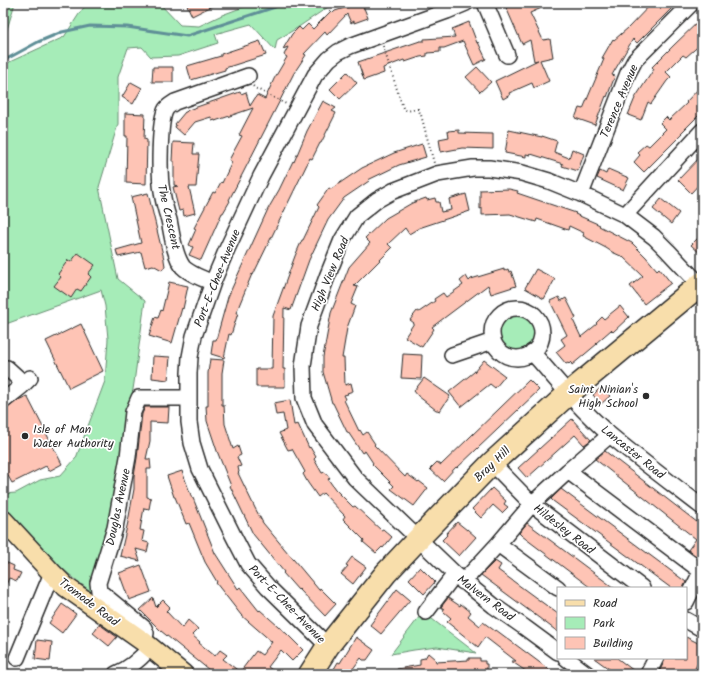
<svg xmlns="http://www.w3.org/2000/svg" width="705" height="677" font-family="Kalam,sans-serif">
	<rect width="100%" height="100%" fill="#fff"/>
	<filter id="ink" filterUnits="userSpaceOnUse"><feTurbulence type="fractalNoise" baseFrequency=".025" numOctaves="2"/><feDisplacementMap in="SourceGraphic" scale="8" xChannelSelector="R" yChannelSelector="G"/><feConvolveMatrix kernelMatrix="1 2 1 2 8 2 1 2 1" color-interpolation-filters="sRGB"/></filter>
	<g filter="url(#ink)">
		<path fill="#a6ecb8" stroke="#688c72" d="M3 3H15L5 36 3 38Z
			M88 3H159L180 25 199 26 222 15 254 3H334L297 28 277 40 275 50 251 24 215 34 218 43 178 56 151 57 142 47 128 48 118 77V124L99 187 118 279 145 301 134 383 112 522 90 591 70 575 37 547 3 507V494L16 493 40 480 60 476 76 458 105 381 108 339 105 306 101 290 3 325V65L64 37 81 11Z
			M496 333a20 20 0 1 1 40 0a20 20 0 1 1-40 0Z
			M423 612 476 653 437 647 414 650 391 654Z"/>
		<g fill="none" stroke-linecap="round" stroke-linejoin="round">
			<path stroke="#5f8f97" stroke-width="3" d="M3 61 38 42 62 32 90 26 127 27 187 36 275 7 282 3"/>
		</g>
		<path fill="#fec4b5" stroke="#2b2b2b" d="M186 3H218L192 16Z
			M354 3H362L368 18 354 23V21L351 23 347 14 327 35 325 32 304 54 306 55 294 73 243 173 229 200 230 201 223 213H222L201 260 189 255 193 247 189 245 196 229 194 228 213 192 215 193 221 182 222 183 232 162 229 160 242 136 239 135 253 108 215 121V120L212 121 211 117 195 122 184 135 175 127 176 125 175 124 185 112H186L188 110 240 92 241 94 246 92 250 106 257 95 265 99 274 79 287 57 284 55 288 47 283 49 292 34 299 27 302 30 308 24 313 29 331 11 333 13 335 11 354 5Z
			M510 3H553L530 13 543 40 550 39 553 57 540 60 549 81 534 88 532 83 509 93 510 95 503 99 495 81 538 60 534 61 530 40 522 44 505 5Z
			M652 3H677L637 43 633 39 612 75 615 76 607 97 606 96 595 125 575 118 579 108 583 109 604 59 602 58 613 39 614 40 628 28Z
			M702 18V43L686 57 683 55 666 72 671 77 667 81 651 104 648 102 641 120 628 115 635 98 654 69 652 67 674 45Z
			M469 22 477 43 478 42 486 59 474 65 463 41 444 48H440V52L427 53V56L420 57 405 62 404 60 383 68 384 73 364 80 358 62 420 41H424V39L455 37 452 29Z
			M260 41 266 55 225 68V70L191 80 187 66 221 56V54Z
			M153 67H173V82H152Z
			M477 67 491 82 480 92 466 77Z
			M347 72 357 83 340 99 330 89Z
			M131 82 142 88 133 104 122 97Z
			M702 85V112L681 133 682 134 644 172 634 162 640 155 637 152 646 144 649 146 666 129 660 123 666 117 669 120 687 103 686 102Z
			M323 101 336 108 332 111 336 113 321 143H320L312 159 310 158 253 275 252 274 236 313H238L231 335 229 334 224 358 211 354 213 340H216L228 297 236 279 268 209 279 190 293 161 294 162 307 131Z
			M125 113 145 114 144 139 147 140 146 184 126 183 127 136H125Z
			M459 130V133L493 134V149L462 148 441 152 439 139 449 137 448 131Z
			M509 130 542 137V136L557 141 554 152 569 158 572 149 584 154 578 171 562 166 563 164 531 154V155L526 154V157L505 153Z
			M173 142 194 143 193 154H199L196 187H189L195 213 184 216 183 210 179 211 173 187 178 186 174 185V161H172Z
			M422 144 426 157 399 165 368 180 369 181 344 198 328 220 309 260 291 310 284 308 283 369H285V387H256V369H272L273 316 295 256 302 240H303L319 207 317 205 329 188 331 189 362 168 394 153Z
			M702 155V181L691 193 678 180Z
			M608 169 629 178 623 190 597 178 600 171 606 174Z
			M509 189 518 191 517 193 576 213 575 214 600 225 599 226 632 243 646 257 657 270 659 268 671 283 644 304 630 286 643 276 623 257 612 252 606 248 583 236 584 233 569 226 568 230 537 219 536 222 510 214 482 215V208L480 209V190Z
			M148 193 164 259V260L165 266 162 270 153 265 145 267 141 252 118 257 116 250 141 243 131 197Z
			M466 194 470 211 419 228 409 234 405 228 388 244 392 248 354 286 358 287 351 304 355 306 347 328 342 358H344L345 385 351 383 353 391 347 393 348 394 344 395 346 399 344 400 359 431 360 430 363 435 367 432 375 444 374 445 405 477 407 474 418 482 419 481 428 488 414 506 391 489 394 486 372 464 373 463 365 451 362 453 348 432H347L333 403H332L323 372V357L331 313 349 267 370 243 365 238 386 218 412 203 426 198 427 200 435 198 436 202H439L441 212 451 210 449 199Z
			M661 199 679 213 671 224 653 209Z
			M702 234V255L691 245Z
			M78 253 95 265 88 274 91 277 81 291 77 289 71 298 54 286 61 277 58 274 68 260 71 262Z
			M504 269V271L508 269 509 272 511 271 516 286 491 294 488 285 432 327 434 329 422 347 405 337 414 323 410 320 417 311 419 312 435 301 434 299 443 293 446 297 463 285 460 281 466 276 469 281 471 279Z
			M536 269 555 279 544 299 525 288Z
			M169 282 188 286 183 309 182 308 172 343 149 336 155 317 158 318 161 310 162 311Z
			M559 297 561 301 566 298 576 318 573 320 581 337 597 324 596 323 602 317 604 319 620 306 629 317 613 332 611 330 596 343 597 344 572 365 571 362 569 364 568 363 566 364 556 352 565 345 561 339 567 335 550 301Z
			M81 324 103 371 69 388 46 341Z
			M403 354 422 355 421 379 401 378Z
			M153 356 170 357 168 380 152 378Z
			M210 359 224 360 222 373V405H224L225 424 233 449 238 446 241 455 237 457 241 466 238 467 239 472 238 473 255 508 263 523 319 590 320 588 336 604 325 616 299 589 298 590 283 573 284 572 253 534 230 486H231L217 451 207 421 206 406H208V373Z
			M484 360 505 376 495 388 490 384 461 407 449 392 474 372Z
			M424 378 450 396 440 411 437 410H436L418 396 414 391Z
			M529 380 539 390 457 468 456 467 443 481 430 469 437 462 441 465Z
			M601 387 610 396 601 404 593 395Z
			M27 396 62 464 49 471 46 466 12 483 3 467V410L8 408 18 400Z
			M290 400 294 425 298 424 309 448 310 447 316 457 314 459 322 473 325 472 330 478 328 479 335 489 353 507 355 506 381 530 383 529 392 537 383 548 382 547 376 553 363 542 364 540 343 519 345 516 323 493 318 497 308 483 303 474 305 472 292 449 288 450 279 433 286 430 283 414 276 415 274 403Z
			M145 407H169L168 423 150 422V441L146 459H150L151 469H147V497L151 498 149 509 144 508 140 530 144 531 142 541 149 543 147 552 136 549 140 561 120 556 128 522 134 489V476L137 458 142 414Z
			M572 419 591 440 584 445 575 435 527 478 518 468Z
			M605 451 702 526V560L688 550 696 539 595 459Z
			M182 471 192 498H193L215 553 238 589 240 587 259 611 260 610 287 634 303 650 292 661 281 650 268 667 278 674H214L161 631 140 610 153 598 156 607 163 600 170 607 166 611 182 628 188 620 198 629 192 635 200 642 199 643 215 656 220 650 227 655 223 659 240 672 256 651 262 655 272 642 241 615 216 583 217 582 205 562 189 523 186 524 175 497H174L167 476Z
			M492 488 506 501 504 504 508 507 502 513 493 505 481 518 472 509Z
			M561 489 686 582 683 588H671L553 501 551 499Z
			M457 522 467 530V529L476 537 459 556 442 540 447 535 446 534Z
			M527 523 554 543 614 588H591L522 536 519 533Z
			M352 557 366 567 353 584 341 574 348 566 346 565Z
			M3 561 14 566 13 570 21 573 17 581 9 578 3 592Z
			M495 561 501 565 498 570 558 614V632L481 575Z
			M141 565 151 592 129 600 119 573Z
			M420 567 435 582 424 594 409 579Z
			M397 589 410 600 381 634 370 625Z
			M448 598 460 606 461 604 471 612 468 616 480 626 483 622 495 631 496 630 555 674H530L511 661H516L485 637 478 647 447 622 451 618 444 612 443 611 444 609 441 607Z
			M62 604 76 614 62 633 49 623Z
			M99 624 117 637 109 646 93 633Z
			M356 637 374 650 367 660H363L361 658 349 674H331L338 662 340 663Z
			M686 637 702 645V655L692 674H658L664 662 665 658H686Z
			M37 640 52 642 50 661 35 659Z
			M428 653 435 659 436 662 469 660V658H480V661H485V664H487V674H397V669L420 665V659L425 658Z
			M594 658H617L638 674H616Z"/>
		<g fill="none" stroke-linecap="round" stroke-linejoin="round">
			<defs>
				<path id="minor" d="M485 3 507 55
					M581 194 628 73 635 60 692 3
					M625 215 702 131
					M213 282C204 280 189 273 183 267 174 255 172 234 169 220 166 211 163 201 162 191 159 177 159 120 166 109 168 106 172 104 175 102L248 76
					M492 333a25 25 0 1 1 50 0a25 25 0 1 1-50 0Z
					M532 352C557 381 581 410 610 435 640 460 671 483 702 507
					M452 355 493 341
					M3 369 7 368 18 378 22 386
					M3 401 22 386 30 378
					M492 463 532 504 642 588
					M568 471 701 571
					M498 544 558 588
					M463 582 498 544 532 504 568 471 610 435
					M686 602 702 570
					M426 612 455 574
					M686 620 702 629
					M144 642 146 633 144 628 99 591 98 583 115 528 128 457 133 412 139 398H188
					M328 646 268 587 248 564 234 537 200 469 192 443 189 422V373L190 357 194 336 213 282 227 249 261 176 315 75 329 59 338 52 350 46 447 11 466 3
					M558 652 524 627 494 606 455 574 355 478 315 425 304 398 303 366 309 326 327 277 342 240 357 216 377 200 393 191 437 174 473 168H489L522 173 549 181 581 194 625 215 654 237 668 251 700 285
					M17 658 52 573
					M566 658 587 674
					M116 674C129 669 141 658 150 648
					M648 674 656 658"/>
				<path id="major" d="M3 520 52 573 66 587 144 642 183 674"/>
				<path id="highway" d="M310 674 328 646 386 573 418 539 492 463 568 394 702 283"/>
			</defs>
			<use href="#minor" stroke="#2b2b2b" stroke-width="18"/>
			<use href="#major" stroke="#2b2b2b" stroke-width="22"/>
			<use href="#highway" stroke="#2b2b2b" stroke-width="25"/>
			<path stroke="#2b2b2b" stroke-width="2" stroke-dasharray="1 3" stroke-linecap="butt" d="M383 46 403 108C408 113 412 109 418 109L421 115 434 163
				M253 86 255 88 286 104
				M8 674 9 667"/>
			<use href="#minor" stroke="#fff" stroke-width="15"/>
			<use href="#major" stroke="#f8deab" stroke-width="19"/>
			<use href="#highway" stroke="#f8deab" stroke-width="22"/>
		</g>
	</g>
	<g fill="#2b2b2b" stroke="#fff" stroke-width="1.5">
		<circle cx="646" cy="396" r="4"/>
		<circle cx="25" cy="436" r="4"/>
	</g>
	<g text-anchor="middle" stroke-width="3.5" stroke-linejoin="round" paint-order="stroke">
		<g font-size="12" fill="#2b2b2b" stroke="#fff">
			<text transform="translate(619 101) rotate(-67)" y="4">Terence Avenue</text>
			<text transform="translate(169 217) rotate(77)" y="4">The Crescent</text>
			<text transform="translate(330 274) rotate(-67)" y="4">High View Road</text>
			<text transform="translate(217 278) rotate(-68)" y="4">Port-E-Chee-Avenue</text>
			<text transform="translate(633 452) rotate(39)" y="4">Lancaster Road</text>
			<text transform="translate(492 464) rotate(-44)" y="4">Bray Hill</text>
			<text transform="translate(118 507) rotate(-78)" y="4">Douglas Avenue</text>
			<text transform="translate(564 529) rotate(38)" y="4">Hildesley Road</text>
			<text transform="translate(486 598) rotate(37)" y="4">Malvern Road</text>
			<text transform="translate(89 602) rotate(37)" y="4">Tromode Road</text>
			<text transform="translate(287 604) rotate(46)" y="4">Port-E-Chee-Avenue</text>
		</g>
		<g font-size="12" fill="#2b2b2b" stroke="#fff" text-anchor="end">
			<text x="638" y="393">Saint Ninian's<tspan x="638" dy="14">High School</tspan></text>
			<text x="33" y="433" text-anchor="start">Isle of Man<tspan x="33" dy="14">Water Authority</tspan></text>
		</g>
	</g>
	<rect width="705" height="677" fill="none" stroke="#fff" stroke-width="16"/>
	<rect x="8" y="8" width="689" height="661" fill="none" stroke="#2b2b2b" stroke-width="1.5" filter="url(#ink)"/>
	<rect x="557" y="587" width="130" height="72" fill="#ffffff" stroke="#aaaaaa"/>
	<rect x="565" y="600" width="20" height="6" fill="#f8deab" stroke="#aaaaaa"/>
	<text x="593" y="607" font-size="12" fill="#2b2b2b">Road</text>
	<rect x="565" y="617" width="20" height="12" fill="#a6ecb8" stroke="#aaaaaa"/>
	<text x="593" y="627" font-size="12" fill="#2b2b2b">Park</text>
	<rect x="565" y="637" width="20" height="12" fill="#fec4b5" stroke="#aaaaaa"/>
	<text x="593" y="647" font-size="12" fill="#2b2b2b">Building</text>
</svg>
